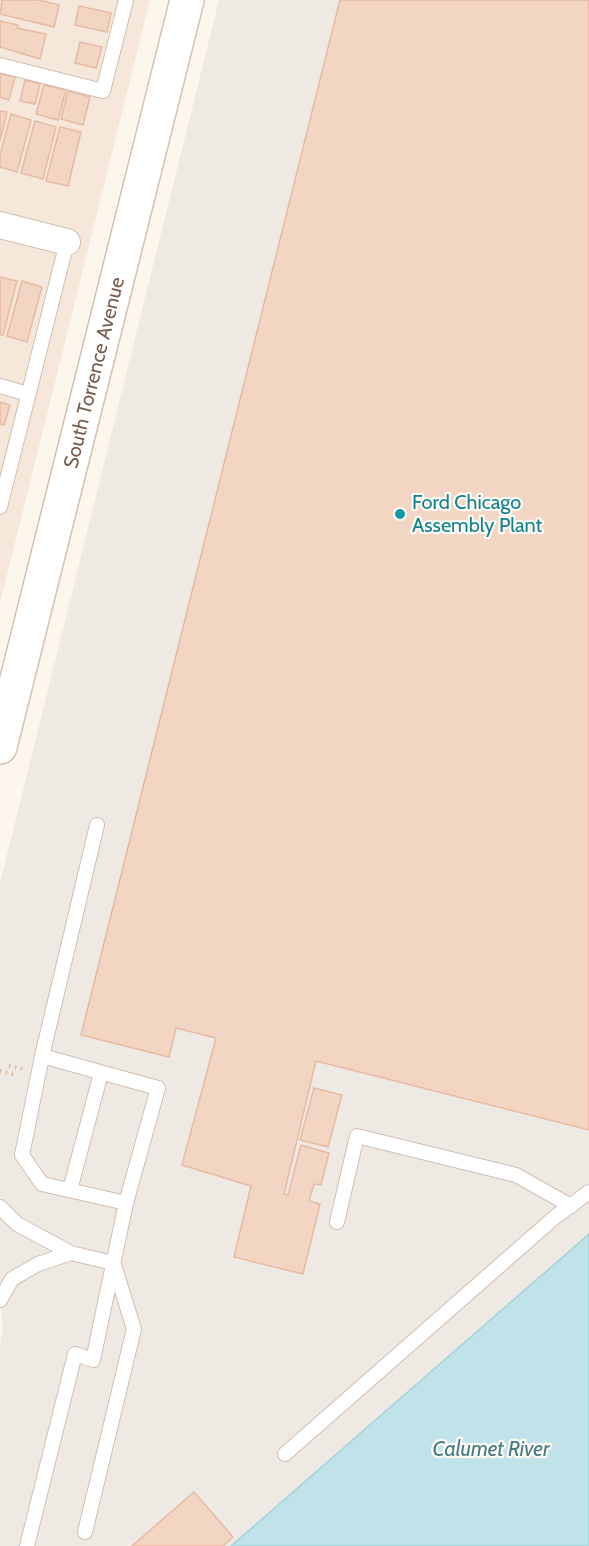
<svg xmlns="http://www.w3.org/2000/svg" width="589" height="1546" font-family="Cabin,sans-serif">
	<rect width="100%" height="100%" fill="#fdf6ec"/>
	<path fill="#f5e8da" d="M0 0H150L0 603Z"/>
	<path fill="#efe9e4" d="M219 0H589V1234L231 1546H0V1346L3 1329 0 1298V883Z"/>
	<path fill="#bfe3e8" stroke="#a5d3da" stroke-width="1.5" d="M589 1234V1546H231Z"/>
	<path fill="#f3d5c3" stroke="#e6bba3" stroke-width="1.5" d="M2 0H39L59 5 54 27 0 14Z
		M340 0H589V1130L316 1061 284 1194 288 1195 301 1145 329 1153 321 1185 314 1184 309 1201 320 1204 303 1274 234 1257 251 1186 182 1165 216 1038 176 1028 169 1057 81 1035Z
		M79 6 111 13 107 32 75 25Z
		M0 21 18 25 17 28 46 34 40 59 0 47Z
		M80 42 102 47 96 68 75 63Z
		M0 74 15 77 9 100 0 97Z
		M25 80 40 84 35 104 20 101Z
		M44 85 66 90 58 120 36 114Z
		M68 91 90 97 83 125 61 119Z
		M0 111 7 112 0 141Z
		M11 114 31 120 17 172 0 167V155Z
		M35 121 56 127 43 179 21 173Z
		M60 127 81 132 68 186 46 181Z
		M0 277 17 281 3 335H0Z
		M22 281 42 287 27 342 7 336Z
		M0 402 10 405 4 425 0 424Z
		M314 1088 342 1095 328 1147 300 1140Z
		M194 1492 233 1537 223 1546H132Z"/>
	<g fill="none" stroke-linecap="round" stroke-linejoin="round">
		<defs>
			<path id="lane" d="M0 65 103 91 126 0
				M0 386 28 394
				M0 507 67 242
				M42 1056 97 825
				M70 1190 101 1073
				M0 1207 17 1224 71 1253 113 1263
				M337 1222 357 1136 516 1175 571 1206
				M0 1300 12 1279 38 1264 71 1253
				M285 1454 555 1217 589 1192
				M85 1532 134 1329 114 1265
				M27 1546 75 1354 93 1360 126 1203 158 1088 42 1056 22 1155 42 1184 126 1203"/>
			<path id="street" d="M0 225 67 242"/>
			<g id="secondary">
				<path id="s1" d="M0 747 187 0"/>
			</g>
		</defs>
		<use href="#lane" stroke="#d1beb0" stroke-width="16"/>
		<use href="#street" stroke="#d1beb0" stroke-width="28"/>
		<use href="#secondary" stroke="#d6c0b0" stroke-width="36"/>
		<path stroke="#d9b8a5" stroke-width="4" stroke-dasharray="1.5 4.5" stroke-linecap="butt" d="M9 1066 23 1069"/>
		<use href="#lane" stroke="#fff" stroke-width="14"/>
		<use href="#street" stroke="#fff" stroke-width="26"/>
		<use href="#secondary" stroke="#fff" stroke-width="33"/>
		<path stroke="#d9b8a5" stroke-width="4" stroke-dasharray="1.5 4.5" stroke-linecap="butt" d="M0 1071 15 1075"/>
	</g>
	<circle fill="#0f9aa8" stroke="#fffaf3" stroke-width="2" cx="400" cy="514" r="6"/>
	<g text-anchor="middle" stroke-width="4.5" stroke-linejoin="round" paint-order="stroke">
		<g font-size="20" fill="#7a5c4d" stroke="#fffaf3">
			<text dy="7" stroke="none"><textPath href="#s1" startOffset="386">South Torrence Avenue</textPath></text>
		</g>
		<g font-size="20" fill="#0d838f" stroke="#fffaf3" text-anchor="start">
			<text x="412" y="509">Ford Chicago<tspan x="412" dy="23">Assembly Plant</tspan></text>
		</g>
		<g font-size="21" font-style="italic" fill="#437c86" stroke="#fffaf3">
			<text x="491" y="1456">Calumet River</text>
		</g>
	</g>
</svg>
